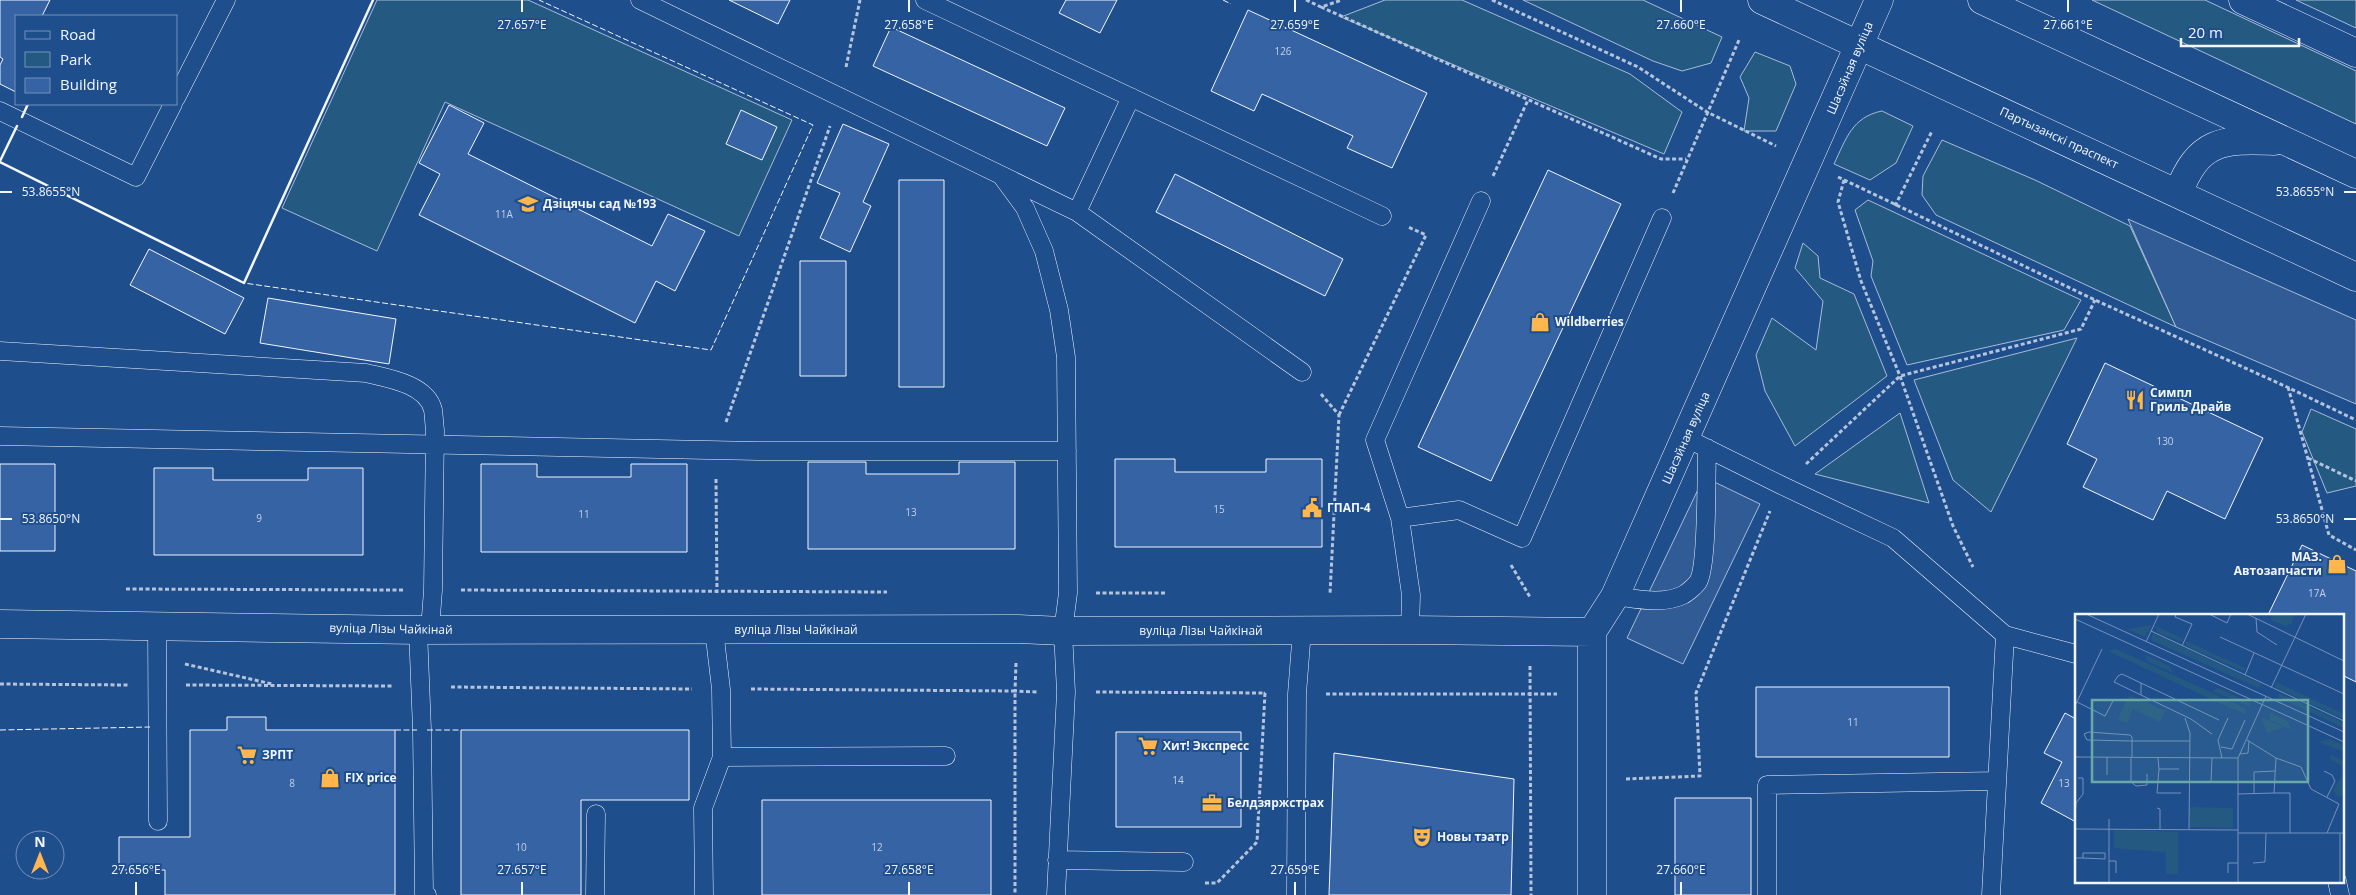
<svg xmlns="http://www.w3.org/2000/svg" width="2356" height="895" font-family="'Open Sans',sans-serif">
	<rect width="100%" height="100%" fill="#1f4e8c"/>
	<path fill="#245a82" stroke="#a8bbd7" d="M377 0H528L792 120 739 236 445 102 377 251 282 208Z
		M1385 0H1462L1630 74 1682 112 1664 154 1341 17Z
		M1523 0H1643L1722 37 1711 63 1682 71 1653 61Z
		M2092 0H2205L2356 71V124Z
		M2296 0H2356V28Z
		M1755 52 1790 66 1796 84 1776 131H1744L1749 98 1740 77Z
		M1882 111 1913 126 1896 163 1870 180 1834 164C1846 139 1852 117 1882 111Z
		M1942 140 2035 180 2130 226 2176 327 1936 215 1922 195 1923 176Z
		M1868 200 2081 300 2064 330 1907 365 1871 276 1873 261 1855 210Z
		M1803 243 1818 256 1820 278 1854 294 1887 376 1795 446 1765 391 1756 355 1772 318 1816 350 1823 301 1795 268Z
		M2077 338 1991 512 1953 480 1914 380Z
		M2311 409 2356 429V486L2327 493 2302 432Z
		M1900 413 1929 503 1815 474Z"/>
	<path fill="#305b95" stroke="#a8bbd7" d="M2128 219 2356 320V404L2176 327Z
		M1704 477 1760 504 1683 664 1627 638Z"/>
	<path fill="#3563a3" stroke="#f2f6ff" d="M0 0H50L42 16H16V92L0 84V65L3 59 0 57Z
		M729 0H790L778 24Z
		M1066 0H1117L1100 33 1059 13Z
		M1248 10 1427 93 1392 168 1347 148 1353 136 1271 98 1262 94 1254 111 1211 91Z
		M891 27 1065 108 1047 146 873 66Z
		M449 105 484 123 468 154 652 246 668 214 705 231 675 291 656 281 635 323 419 215 440 174 419 163Z
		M741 110 777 127 762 160 726 144Z
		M843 124 889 144 863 202 871 206 850 252 820 238 840 193 817 183Z
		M1548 170 1621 204 1491 481 1418 447Z
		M1175 174 1343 259 1325 296 1156 212Z
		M899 180H944V387H899Z
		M149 249 244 298 225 334 130 285Z
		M800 261H846V376H800Z
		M268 298 396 319 389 364 260 343Z
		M2105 363 2263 438 2225 519 2167 491 2153 520 2083 487 2097 459 2067 444Z
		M1115 459H1175V472H1266V459H1322V547H1115Z
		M808 462H866V474H959V462H1015V549H808Z
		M0 464H55V551H0Z
		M481 464H537V477H631V464H687V552H481Z
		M154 468H213V480H308V468H363V555H154Z
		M2302 545 2356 571V682L2342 675V615H2268Z
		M1756 687H1949V757H1756Z
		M2065 713 2076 719V822L2041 803 2062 762 2044 753Z
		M227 717H266V730H395V895H165V870H119V837H190V730H227Z
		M461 730H689V800H581V895H461Z
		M1116 732H1241V827H1116Z
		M1334 753 1514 779 1511 895H1329Z
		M1675 798H1751V895H1675Z
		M762 800H991V895H762Z"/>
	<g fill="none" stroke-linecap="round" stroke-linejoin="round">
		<defs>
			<path id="lane" d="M640 0 1077 212 1302 372
				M925 0 1382 216
				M176 98 226 0
				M0 111 136 177 173 104
				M1003 178 1025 208 1044 251 1059 310 1066 357 1068 593 1063 631 1066 692 1056 895
				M1077 212 1131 97
				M0 351 366 373C387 378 427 384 433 410 434 416 434 423 435 430L433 590 430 630
				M0 436 758 451H1067
				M1686 438 1781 485 1893 538 2005 635 1991 895
				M1400 518 1459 510 1522 538 1662 218
				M1615 596C1637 599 1662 605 1683 595 1687 593 1695 586 1698 582 1708 566 1706 473 1707 448
				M157 627 158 821
				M418 630 422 730 424 893 427 895
				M714 630 721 689 722 757 946 756
				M1410 630 1411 595 1400 518 1375 440 1481 201
				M2005 635 2076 654
				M1057 860 1184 862
				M2337 881 2340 895
				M595 895 596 814
				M704 895 703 808 722 757
				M1296 895 1297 694 1302 630
				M1767 895V785L1997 781"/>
			<path id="street" d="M2243 0 2356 53
				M0 624 418 630 1018 629 1063 631 1410 630 1592 632
				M1592 895V632L1615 596 1879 0"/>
			<path id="primary" d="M1762 0 2356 277
				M1982 0 2356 174
				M2178 194C2198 140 2222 139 2274 141"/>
		</defs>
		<use href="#lane" stroke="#f2f6ff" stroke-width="19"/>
		<use href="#street" stroke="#f2f6ff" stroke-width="29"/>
		<use href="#primary" stroke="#f2f6ff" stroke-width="29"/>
		<path stroke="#b3c4dc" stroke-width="3" stroke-dasharray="4 2.5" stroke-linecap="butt" d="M1306 0 1321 7 1342 0
			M1492 0 1638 67 1707 112 1776 146
			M1321 7 1661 159H1686
			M846 67 860 0
			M1493 176 1528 100
			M1838 177 2095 300 2287 387 2356 420
			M1844 180 1838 202 1861 281 1900 376 1953 526 1973 567
			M1673 193 1739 40
			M1895 206 1932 131
			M2288 387 2329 535 2356 550
			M1321 394 1339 415 1330 594
			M1339 415 1426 235 1408 227
			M726 422 830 126
			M2308 458 2356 481
			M1806 464 1900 376 2081 329 2095 300
			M716 479 717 593
			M1511 565 1530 597
			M126 589 405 590
			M461 590 887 592
			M1096 593H1167
			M1016 663 1015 691 1037 692
			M185 664 272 684
			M1530 666 1531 895
			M0 684 129 685
			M186 685 392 686
			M451 687 692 689
			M751 689 1015 691V895
			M1096 692 1265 693
			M1326 694H1557
			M1626 779 1700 776 1696 693 1770 511
			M1205 883H1217L1257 842 1265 693H1267"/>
		<use href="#lane" stroke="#1f4e8c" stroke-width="18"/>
		<use href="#street" stroke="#1f4e8c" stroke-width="28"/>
		<use href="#primary" stroke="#1f4e8c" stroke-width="28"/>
		<path stroke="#f2f6ff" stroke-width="1" stroke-dasharray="6 2.5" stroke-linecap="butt" d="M373 0 244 283 711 350 813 125 539 0
			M1223 0 1231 4
			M0 730 150 727
			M395 730H417
			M427 730H461"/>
		<path stroke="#f2f6ff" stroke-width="2.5" d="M22 117 28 104
			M0 161 17 126
			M0 162 244 283 373 0"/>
	</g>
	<path fill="none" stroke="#f2f6ff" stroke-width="2" d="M522 0V12M909 0V12M1295 0V12M1681 0V12M2068 0V12M0 192H12M2344 192H2356M0 519H12M2344 519H2356M136 882V895M522 882V895M909 882V895M1295 882V895M1681 882V895"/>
	<defs>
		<symbol id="school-bare" viewBox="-9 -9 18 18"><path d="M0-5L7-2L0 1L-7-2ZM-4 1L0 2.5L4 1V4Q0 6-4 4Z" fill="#ffb74d" stroke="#1f4e8c" stroke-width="2.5" paint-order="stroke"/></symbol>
		<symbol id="shop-bare" viewBox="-9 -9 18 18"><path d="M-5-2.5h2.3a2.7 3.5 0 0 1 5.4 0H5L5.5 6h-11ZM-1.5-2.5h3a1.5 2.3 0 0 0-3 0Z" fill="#ffb74d" stroke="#1f4e8c" stroke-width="2.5" paint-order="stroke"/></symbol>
		<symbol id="restaurant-bare" viewBox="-9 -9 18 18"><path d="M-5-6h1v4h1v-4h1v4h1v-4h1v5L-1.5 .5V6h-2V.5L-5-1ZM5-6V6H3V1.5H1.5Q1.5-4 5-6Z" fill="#ffb74d" stroke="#1f4e8c" stroke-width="2.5" paint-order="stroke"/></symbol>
		<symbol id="civic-bare" viewBox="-9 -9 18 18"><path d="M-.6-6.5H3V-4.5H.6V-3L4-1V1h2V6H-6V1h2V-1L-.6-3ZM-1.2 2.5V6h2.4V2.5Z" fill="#ffb74d" stroke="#1f4e8c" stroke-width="2.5" paint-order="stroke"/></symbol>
		<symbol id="supermarket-bare" viewBox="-9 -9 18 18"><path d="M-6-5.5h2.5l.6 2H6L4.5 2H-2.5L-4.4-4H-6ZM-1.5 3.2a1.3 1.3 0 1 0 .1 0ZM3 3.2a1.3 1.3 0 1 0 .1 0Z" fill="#ffb74d" stroke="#1f4e8c" stroke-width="2.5" paint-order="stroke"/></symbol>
		<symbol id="office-bare" viewBox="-9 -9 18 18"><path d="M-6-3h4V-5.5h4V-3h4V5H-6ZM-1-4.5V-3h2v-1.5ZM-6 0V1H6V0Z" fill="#ffb74d" stroke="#1f4e8c" stroke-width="2.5" paint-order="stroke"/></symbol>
		<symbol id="theatre-bare" viewBox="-9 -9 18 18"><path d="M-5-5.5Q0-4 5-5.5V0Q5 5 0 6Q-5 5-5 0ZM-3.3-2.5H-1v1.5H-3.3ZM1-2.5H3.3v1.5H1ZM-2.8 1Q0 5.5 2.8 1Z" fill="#ffb74d" stroke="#1f4e8c" stroke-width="2.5" paint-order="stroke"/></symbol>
	</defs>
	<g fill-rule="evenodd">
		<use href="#school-bare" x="514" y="190" width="28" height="28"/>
		<use href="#shop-bare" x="1526" y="308" width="28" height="28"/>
		<use href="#restaurant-bare" x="2121" y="386" width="28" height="28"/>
		<use href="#civic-bare" x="1298" y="494" width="28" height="28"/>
		<use href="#shop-bare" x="2323" y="550" width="28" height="28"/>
		<use href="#supermarket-bare" x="1134" y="732" width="28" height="28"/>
		<use href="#supermarket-bare" x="233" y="741" width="28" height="28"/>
		<use href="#shop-bare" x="316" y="764" width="28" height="28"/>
		<use href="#office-bare" x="1198" y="789" width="28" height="28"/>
		<use href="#theatre-bare" x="1408" y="823" width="28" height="28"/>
	</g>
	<g text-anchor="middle" stroke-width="4" stroke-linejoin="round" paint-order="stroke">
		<g font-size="10" fill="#c3d1e8">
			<text x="1283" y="55">126</text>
			<text x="504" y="218">11А</text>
			<text x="2165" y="445">130</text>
			<text x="1219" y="513">15</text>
			<text x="911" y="516">13</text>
			<text x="584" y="518">11</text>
			<text x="259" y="522">9</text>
			<text x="2317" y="597">17А</text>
			<text x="1853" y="726">11</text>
			<text x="1178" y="784">14</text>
			<text x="292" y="787">8</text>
			<text x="2064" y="787">13</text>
			<text x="521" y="851">10</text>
			<text x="877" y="851">12</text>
		</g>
		<g font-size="12" fill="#f2f6ff" stroke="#1f4e8c">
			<text transform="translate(1850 68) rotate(-67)" y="4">Шасэйная вуліца</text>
			<text transform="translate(2059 138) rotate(25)" y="4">Партызанскі праспект</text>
			<text transform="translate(1686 438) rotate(-66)" y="4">Шасэйная вуліца</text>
			<text transform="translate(391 629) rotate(1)" y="4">вуліца Лізы Чайкінай</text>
			<text x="796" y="634">вуліца Лізы Чайкінай</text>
			<text x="1201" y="635">вуліца Лізы Чайкінай</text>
		</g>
		<g font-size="12" font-weight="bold" fill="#f2f6ff" stroke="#1f4e8c" text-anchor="start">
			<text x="543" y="208">Дзіцячы сад №193</text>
			<text x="1555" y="326">Wildberries</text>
			<text x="2150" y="397">Симпл<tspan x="2150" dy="14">Гриль Драйв</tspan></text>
			<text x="1327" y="512">ГПАП-4</text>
			<text x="2322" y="561" text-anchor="end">МАЗ.<tspan x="2322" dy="14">Автозапчасти</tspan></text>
			<text x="1163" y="750">Хит! Экспресс</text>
			<text x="262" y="759">ЗРПТ</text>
			<text x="345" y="782">FIX price</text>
			<text x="1227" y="807">Белдзяржстрах</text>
			<text x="1437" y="841">Новы тэатр</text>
		</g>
	</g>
	<g transform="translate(2075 614)">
		<rect width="269" height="269" fill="#1f4e8c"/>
		<path d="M197 0H220L216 10 211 12 196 6ZM77 11 70 23 53 15ZM81 12 108 25 107 28 82 18ZM78 19 186 70 184 74 76 26ZM111 27 170 54 169 57 111 32ZM41 35 146 83 138 86 33 37ZM71 41 94 52 98 59 72 47ZM201 68 269 100V105L200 73ZM143 74 175 89 174 92 137 77ZM204 79 269 109V114L203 83ZM54 81 90 97 85 108 58 95 52 109 43 105ZM148 84 167 93 171 96 170 100 140 87ZM195 99 212 107 217 116 195 106ZM187 105 188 104 208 113 192 119ZM254 125 269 131V138L244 128ZM254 140 269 147V181L263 183 258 176 268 160 266 151 256 146ZM115 193 158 194V214L115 213ZM39 215 103 218V260H91V238L39 234Z" fill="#245a82"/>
		<path fill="none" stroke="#7391ba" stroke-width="1" d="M11 0 269 118M101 0 100 3 117 10 107 32M134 0 152 9 156 0M172 0 269 47M181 4 182 18 202 31M0 5 269 128M76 17 269 107M145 23 269 80M71 28 84 0M170 61 179 39M66 69 144 106M196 74 231 0M66 81 39 68 43 62 47 60 66 69V81L116 105 137 120M2 88 30 102 39 85M0 92 27 35M110 104 115 119 114 215M172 126 201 144 199 179H215V219M146 133 157 135 170 106M165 140 173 139 174 127M0 143 163 144M32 143V161M56 144V168L61 172 72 171V160M57 144V123L55 121 14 118 9 120 12 126 57 127H115M83 144 84 155H104M147 144 143 126 153 104M201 144 226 153 236 175 264 190 252 219M84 155 82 179H106M249 157 257 161 260 167 252 183M136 169 137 144M163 180 199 179M179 180V158L200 157M82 194 85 195V215M0 203 1 189 8 180V164H3M34 205V269M0 215 163 216M163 219H269M0 244H8L30 245V239H8V244M34 247H41V259M178 249 190 248 191 219M153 259V249H163M163 269V144L191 82M265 269V219"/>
		<path fill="#6aa9a8" fill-opacity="0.15" stroke="#6aa9a8" stroke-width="2.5" d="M17 86H233V168H17Z"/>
		<rect width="269" height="269" fill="none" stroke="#f2f6ff" stroke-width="2.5"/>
	</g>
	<g font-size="12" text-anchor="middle" fill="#f2f6ff" stroke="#1f4e8c" stroke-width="4" stroke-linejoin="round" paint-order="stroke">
		<text x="522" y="29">27.657°E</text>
		<text x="909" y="29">27.658°E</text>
		<text x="1295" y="29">27.659°E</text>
		<text x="1681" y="29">27.660°E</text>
		<text x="2068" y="29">27.661°E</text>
		<text x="51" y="196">53.8655°N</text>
		<text x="2305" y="196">53.8655°N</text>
		<text x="51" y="523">53.8650°N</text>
		<text x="2305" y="523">53.8650°N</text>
		<text x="136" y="874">27.656°E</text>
		<text x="522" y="874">27.657°E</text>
		<text x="909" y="874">27.658°E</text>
		<text x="1295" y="874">27.659°E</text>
		<text x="1681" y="874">27.660°E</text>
	</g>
	<rect x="15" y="15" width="162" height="90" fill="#1f4e8c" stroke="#7391ba"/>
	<rect x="25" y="31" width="25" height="8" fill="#1f4e8c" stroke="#7391ba"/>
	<text x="60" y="40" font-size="15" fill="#f2f6ff">Road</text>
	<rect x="25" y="52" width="25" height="15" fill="#245a82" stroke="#7391ba"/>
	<text x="60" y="65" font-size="15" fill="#f2f6ff">Park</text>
	<rect x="25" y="78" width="25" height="15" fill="#3563a3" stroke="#7391ba"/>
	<text x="60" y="90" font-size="15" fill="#f2f6ff">Building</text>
	<g transform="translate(40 855)"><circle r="24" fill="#1f4e8c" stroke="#7391ba"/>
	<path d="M0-4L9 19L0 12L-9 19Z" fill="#ffb74d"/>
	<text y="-8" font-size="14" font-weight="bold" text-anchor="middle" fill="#f2f6ff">N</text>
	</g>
	<path d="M2181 38v8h118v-8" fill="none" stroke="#f2f6ff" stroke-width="2.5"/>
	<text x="2188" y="38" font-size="15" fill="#f2f6ff" stroke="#1f4e8c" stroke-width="4" paint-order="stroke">20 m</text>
</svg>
